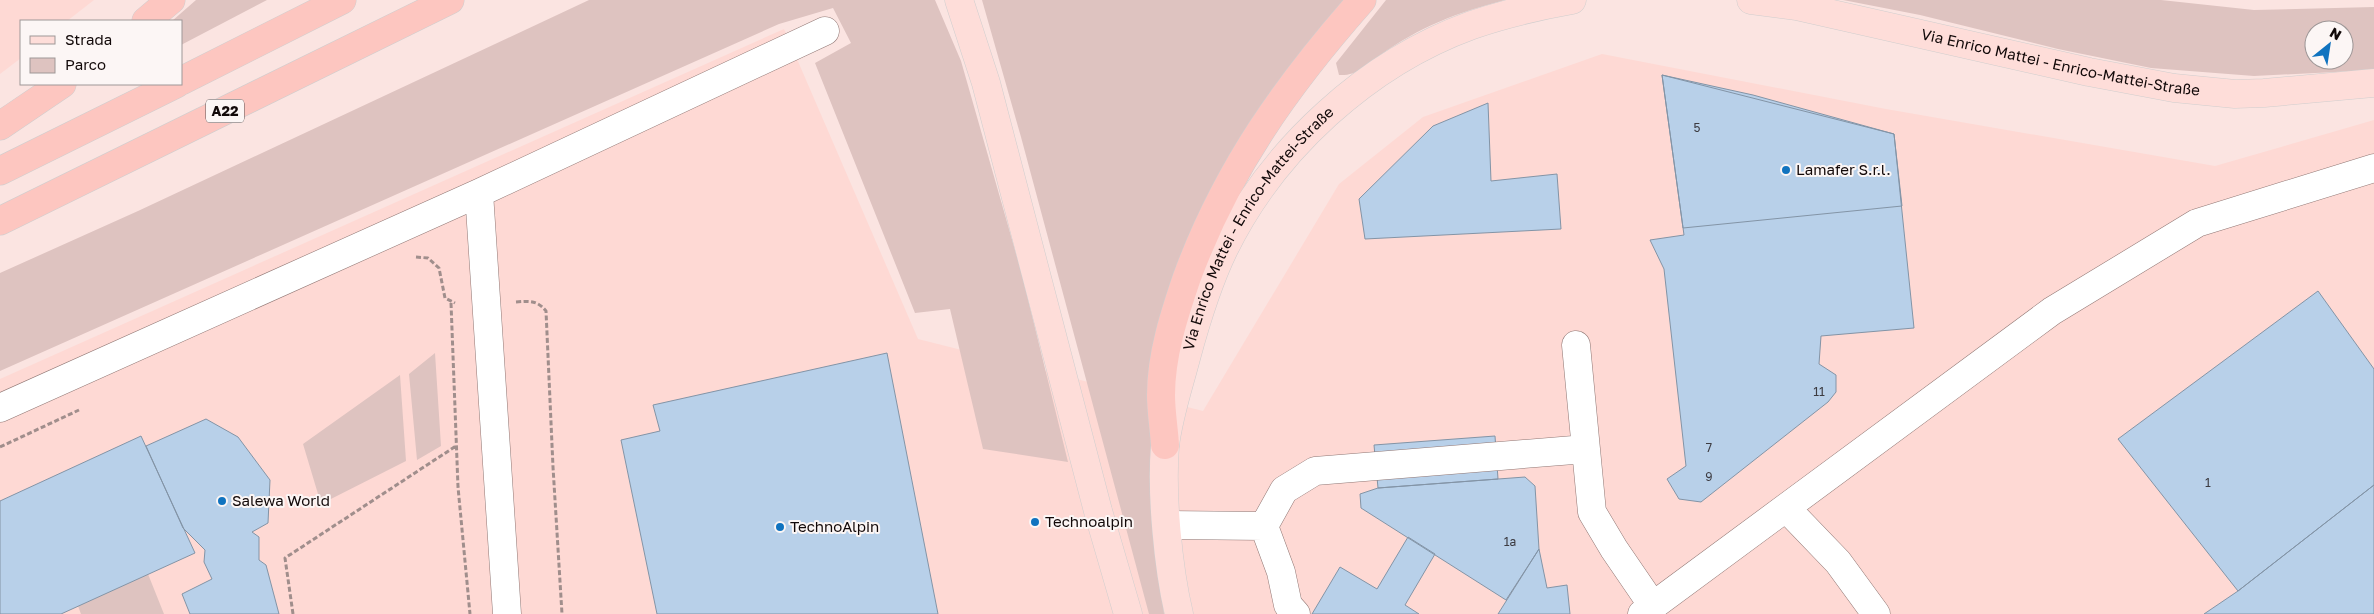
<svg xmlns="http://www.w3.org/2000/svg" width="2374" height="614" font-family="'Golos Text',sans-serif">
	<rect width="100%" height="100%" fill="#fbe4e1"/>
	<path fill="#fed9d4" d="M0 0H94L67 21H21V58L0 74Z
		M784 29 918 339 1203 411 1339 184 1423 117 1602 54 1886 109 2215 166 2374 120V614H0V379Z"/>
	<path fill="#dec3c0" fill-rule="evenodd" d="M196 0H267L181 45V21H172Z
		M589 0H935L961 61 1021 271 1068 462 983 449 950 309 915 313 815 63 851 43 833 8 779 24 0 371V273L138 211Z
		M982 0H1353L1217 212 1154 503 1164 614H1149L1021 137Z
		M1386 0H1505C1456 13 1421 26 1379 56 1365 66 1357 76 1339 75L1336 63Z
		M1843 0H2161L2254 10 2374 7V70L2254 76 2151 68 2058 49 1920 15ZM2314 30H2344V60H2314Z
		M435 353 441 446 417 460 409 374Z
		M400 375 406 461 321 504 303 444Z
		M148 574 164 614H81L78 606Z"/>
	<path fill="#b8d0e9" stroke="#8394a6" d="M1662 75 1753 95 1894 134 1914 328 1821 336 1819 364 1836 375V392L1828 402 1701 502 1679 499 1667 479 1686 466 1664 269 1650 240 1684 235Z
		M1662 75 1894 134 1902 206 1683 228Z
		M1488 103 1491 181 1557 174 1561 229 1365 239 1359 199 1433 126Z
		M2318 291 2374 369V485L2238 591 2118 439Z
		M887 353 938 614H657L621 440 660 431 653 405Z
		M206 419 238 437 270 480 268 523 252 532 259 537V560L266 565 279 614H190L182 594 212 579 204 562 205 550 183 528 146 446Z
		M141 436 195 553 61 614H0V501Z
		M1495 436 1498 479 1378 488 1374 445Z
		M1525 477 1535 486 1539 549 1506 600 1361 508 1360 494 1378 488Z
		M2374 485V614H2204L2238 591Z
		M1408 537 1435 554 1405 605 1419 614H1312L1340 567 1377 589Z
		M1539 549 1547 588 1567 585 1570 614H1498Z"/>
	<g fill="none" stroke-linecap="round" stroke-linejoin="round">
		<defs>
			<path id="minor" d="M479 193 507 614
				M1576 345 1592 512 1614 549 1653 606
				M0 408 479 193 825 31
				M1787 509 1838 562 1876 614
				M1167 525 1264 526
				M1296 614 1288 605 1281 572 1264 526 1284 490 1315 471 1586 449
				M1642 614 2052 311 2197 223 2374 168"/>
			<g id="major">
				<path d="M959 0 986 83 1098 511 1128 614"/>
				<path id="s1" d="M1751 0 1797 6 2089 72 2174 88 2235 94 2264 93 2374 83"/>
				<path id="s2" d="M1179 614C1168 568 1161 493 1165 446 1168 418 1179 385 1186 358 1196 321 1207 284 1224 249 1273 149 1367 63 1472 25 1504 14 1538 6 1572 0"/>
			</g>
			<path id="highway" d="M146 21 171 0
				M181 81 342 0
				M0 126 62 84
				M0 171 176 84
				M0 221 450 0
				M1165 445C1164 428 1161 412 1161 395 1161 355 1174 315 1187 277 1227 169 1286 86 1362 0"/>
		</defs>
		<use href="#minor" stroke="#907774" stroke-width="29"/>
		<use href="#major" stroke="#d0cece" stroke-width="29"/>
		<use href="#highway" stroke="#d0cece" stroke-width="29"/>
		<path stroke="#a08e8c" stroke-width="3" stroke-dasharray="5 2.5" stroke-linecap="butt" d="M416 257 428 258 439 268 445 298 455 303
			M516 302C529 301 537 300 546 311L553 467 562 614
			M451 303 458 487 470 614
			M0 447 79 410
			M293 614 285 558 456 446"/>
		<use href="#minor" stroke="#fff" stroke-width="28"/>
		<use href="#major" stroke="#feddd9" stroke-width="28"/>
		<use href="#highway" stroke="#fdc6c0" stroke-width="28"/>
	</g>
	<g fill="#1073bf" stroke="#fcf6f5" stroke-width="2">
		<circle cx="1786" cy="170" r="5"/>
		<circle cx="222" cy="501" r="5"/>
		<circle cx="1035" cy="522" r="5"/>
		<circle cx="780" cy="527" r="5"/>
	</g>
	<g text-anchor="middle" stroke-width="4" stroke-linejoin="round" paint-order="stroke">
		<g font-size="12" fill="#3c3b41">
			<text x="1697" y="132">5</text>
			<text x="1819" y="396">11</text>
			<text x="1709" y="452">7</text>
			<text x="1709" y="481">9</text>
			<text x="2208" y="487">1</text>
			<text x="1510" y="546">1a</text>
		</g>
		<rect fill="#fcf6f5" stroke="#585050" stroke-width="1" x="206" y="99.5" width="38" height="23" rx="4"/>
		<g font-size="14" font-weight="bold" fill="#120909">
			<text x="225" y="116">A22</text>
		</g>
		<g font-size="15" fill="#120909" stroke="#fcf6f5">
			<text dy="5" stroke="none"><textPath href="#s1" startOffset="316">Via Enrico Mattei - Enrico-Mattei-Straße</textPath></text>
			<text dy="5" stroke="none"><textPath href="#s2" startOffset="410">Via Enrico Mattei - Enrico-Mattei-Straße</textPath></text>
		</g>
		<g font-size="15" fill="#120909" stroke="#fcf6f5" text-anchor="start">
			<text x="1796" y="175">Lamafer S.r.l.</text>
			<text x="232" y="506">Salewa World</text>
			<text x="1045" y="527">Technoalpin</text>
			<text x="790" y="532">TechnoAlpin</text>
		</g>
	</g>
	<rect x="20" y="20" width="162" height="65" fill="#fcf6f5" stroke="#9e9797"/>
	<rect x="30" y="36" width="25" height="8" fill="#feddd9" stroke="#9e9797"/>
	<text x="65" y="45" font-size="15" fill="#120909">Strada</text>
	<rect x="30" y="58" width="25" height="15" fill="#dec3c0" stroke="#9e9797"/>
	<text x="65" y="70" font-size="15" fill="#120909">Parco</text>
	<g transform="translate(2329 45) rotate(30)"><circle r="24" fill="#fcf6f5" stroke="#9e9797"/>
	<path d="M0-4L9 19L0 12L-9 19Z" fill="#1073bf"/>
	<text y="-8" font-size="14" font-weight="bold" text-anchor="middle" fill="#120909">N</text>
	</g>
</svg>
